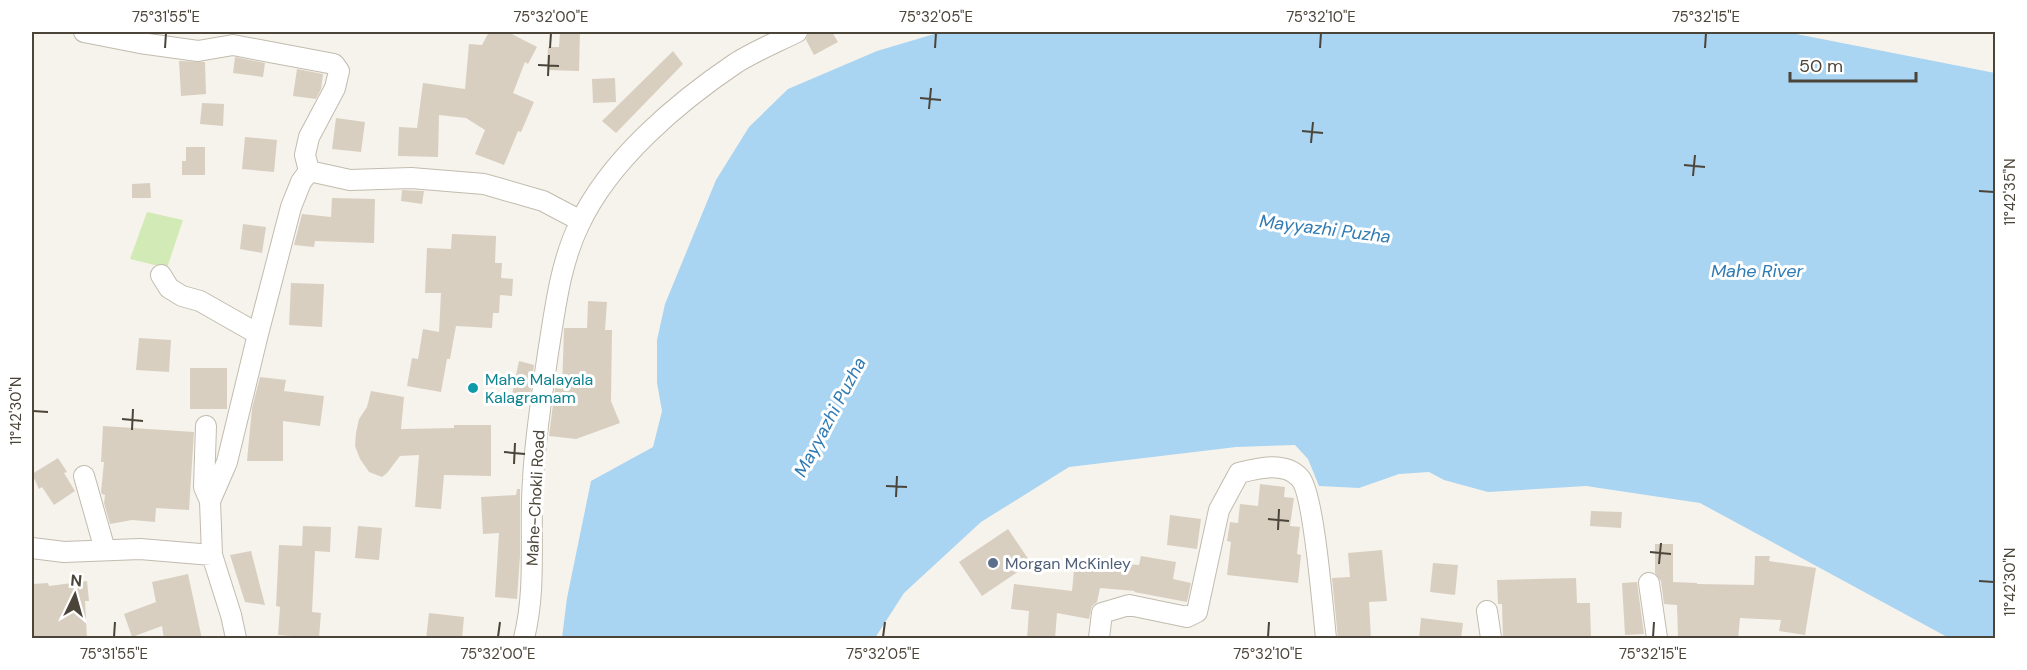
<svg xmlns="http://www.w3.org/2000/svg" width="2027" height="670" font-family="'DM Sans',sans-serif">
	<rect width="100%" height="100%" fill="#f6f3ec"/>
	<path fill="#d2eab5" d="M147 212 183 220 167 268 130 259Z"/>
	<path fill="#a9d4f2" d="M941 32H1786L1995 73V638H1949L1700 503 1586 486 1488 492 1444 480 1429 472 1399 474 1359 488 1319 486 1308 459 1295 445 1236 447 1069 467 981 522 904 593 875 638H562L567 598 591 481 653 447 662 411 657 383V340L665 304 716 180 749 127 788 89 877 51Z"/>
	<path fill="#d8cfc1" d="M489 32H508L537 47 528 64 525 62 513 93 534 102 521 132 518 131 504 165 475 154 485 130 466 118 439 115 438 157 398 156 399 127 417 128 423 83 465 89 469 44 482 45Z
		M560 32H580L579 71 547 70 548 47H559Z
		M809 32H832L838 42 814 55 806 40Z
		M673 51 683 64 616 133 602 121Z
		M235 57 265 63 263 77 233 73Z
		M179 61 205 62 206 94 181 96Z
		M297 69 323 74 321 89 316 99 293 96Z
		M615 78 616 102 593 103 592 79Z
		M202 103 224 104 223 126 200 124Z
		M336 118 365 122 361 152 332 149Z
		M245 137 277 140 274 172 242 169Z
		M186 147H205V175H182V161H186Z
		M150 183 151 198H132V184Z
		M402 190 424 191 422 204 401 201Z
		M332 198 375 199 374 243 315 241 314 247 294 245 302 214 331 217Z
		M243 224 266 227 262 253 240 249Z
		M452 234 496 236 495 263H502L501 278 513 279 512 296 500 295 499 313H493L492 328 456 326 450 359H447L441 392 407 386 412 358 418 359 423 329 439 332 441 293H425L427 248 451 249Z
		M291 283 324 284 322 327 289 325Z
		M588 301 607 302 605 330H612L611 401 620 423 576 439 549 436 555 388 562 389 564 328H587Z
		M139 338 171 340 169 372 136 370Z
		M519 361 534 365 529 403 511 399Z
		M190 368H227V409H190Z
		M260 377 286 380 284 391 324 396 320 426 283 421V461H247L252 408Z
		M371 391 404 397 401 429 454 428V425H491V476L444 475 441 509 415 507 419 455 400 456 387 473 382 477 369 472 360 459 355 446 356 433 359 419 367 407Z
		M103 426 194 432 189 510 156 508 155 522 132 520 110 524 104 503 105 495 102 494 101 492 104 462H101Z
		M58 458 67 472 64 473 75 491 54 505 42 487 39 489 32 474Z
		M1260 484 1285 487 1284 497 1294 498 1290 526 1300 527 1297 554 1301 555 1298 583 1227 575 1231 542 1227 541 1230 522 1238 523 1240 504 1258 506Z
		M517 489H520V556L517 599 495 597 499 533 483 534 481 497 516 495Z
		M1591 511 1622 512 1621 528 1590 526Z
		M1170 515 1201 519 1197 549 1167 545Z
		M303 526 331 527 330 552 315 551 312 612 321 613 319 638 278 635 280 607 276 606 279 545 302 546Z
		M358 526 382 528 379 560 355 558Z
		M1008 529 1031 563 982 596 959 562Z
		M1655 544H1673V582L1697 583V584L1754 585 1755 556H1770L1769 561 1816 568 1805 635 1779 631 1781 620 1740 618 1738 639H1678L1677 605 1664 604 1661 581 1655 573Z
		M1382 550 1387 601 1369 602 1371 639H1338L1332 578 1350 577 1348 553Z
		M251 551 265 605 245 602 230 555Z
		M1141 556 1176 562 1173 579 1191 583 1187 602 1134 592 1135 591 1100 588 1097 602 1092 606 1089 619 1057 613 1055 639H1027L1029 611 1011 609 1014 584 1072 591 1075 560 1139 565Z
		M1433 563 1458 565 1455 595 1430 592Z
		M188 574 202 639H164L162 626 132 637 124 614 156 602 152 582Z
		M1576 578 1577 603H1590L1591 639H1503L1502 604H1498L1497 580Z
		M87 581 89 601H85L87 639H32V584L48 583 49 586Z
		M1637 582 1644 634 1625 635 1622 583Z
		M429 613 464 617 462 639H426Z
		M1421 618 1463 623 1461 639H1419Z"/>
	<g fill="none" stroke-linecap="round" stroke-linejoin="round">
		<defs>
			<path id="minor" d="M84 32 140 43 198 51 233 45 334 64 339 71 335 88 309 137 305 155 309 171 350 180 411 178 484 184 543 201 581 221
				M161 275 169 288 182 296 200 301 258 334 227 462 210 501 212 555
				M258 334 291 207 301 182 309 171
				M206 426 204 487 210 501
				M84 476 105 550
				M32 548 64 552 140 549 212 555 231 615 236 638
				M1649 583 1657 638
				M1487 611 1491 638
				M524 638C537 587 529 532 533 480 535 437 542 395 548 353 555 310 560 264 579 225 609 160 678 102 736 63 755 51 777 42 797 32
				M1099 638 1102 613 1129 605 1187 617 1197 612 1219 510 1239 473C1258 468 1285 461 1300 478 1314 493 1323 612 1326 638"/>
		</defs>
		<use href="#minor" stroke="#c2bbae" stroke-width="22"/>
		<use href="#minor" stroke="#fff" stroke-width="20"/>
	</g>
	<path fill="none" stroke="#4b4439" stroke-width="2" d="M165 48 166 33M550 48 551 33M935 48 936 33M1320 48 1321 33M1705 48 1706 33M538 65 559 66M548 76 549 55M920 98 941 100M929 109 931 88M1302 131 1323 133M1311 143 1313 122M1684 165 1705 167M1693 176 1695 155M1979 191 1994 192M33 411 48 412M122 419 143 421M132 430 133 409M504 452 525 454M514 464 515 443M886 486 907 487M896 497 897 476M1268 519 1289 521M1278 530 1279 509M1650 552 1671 554M1659 564 1661 543M1979 581 1994 582M114 637 115 622M498 637 500 622M883 637 885 622M1268 637 1269 622M1653 637 1654 622"/>
	<circle fill="#0f9aa8" stroke="#fff" stroke-width="2" cx="473" cy="388" r="6"/>
	<circle fill="#5c6f8a" stroke="#fff" stroke-width="2" cx="993" cy="563" r="6"/>
	<g text-anchor="middle" stroke-width="6" stroke-linejoin="round" paint-order="stroke">
		<g font-size="16" fill="#0d838f" stroke="#fff" text-anchor="start">
			<text x="485" y="385">Mahe Malayala<tspan x="485" dy="18">Kalagramam</tspan></text>
		</g>
		<g font-size="16" fill="#4b4439" stroke="#fff">
			<text transform="translate(535 498) rotate(-87)" y="6">Mahe-Chokli Road</text>
		</g>
		<g font-size="16" fill="#4e5e75" stroke="#fff" text-anchor="start">
			<text x="1005" y="569">Morgan McKinley</text>
		</g>
		<g font-size="18" font-style="italic" fill="#2e7ab2" stroke="#fff">
			<text transform="translate(1325 229) rotate(7)" y="6">Mayyazhi Puzha</text>
			<text x="1757" y="277">Mahe River</text>
			<text transform="translate(830 417) rotate(-62)" y="6">Mayyazhi Puzha</text>
		</g>
	</g>
	<rect width="2027" height="670" fill="none" stroke="#ffffff" stroke-width="66"/>
	<g transform="translate(75 595) rotate(5)" stroke="#ffffff" stroke-width="4.5" paint-order="stroke">
	<path d="M0-4.5L10 22L0 15L-10 22Z" fill="#4b4439"/>
	<text y="-9" font-size="16" font-weight="bold" text-anchor="middle" fill="#4b4439">N</text>
	</g>
	<path d="M1790 72v9h126v-9" fill="none" stroke="#4b4439" stroke-width="3"/>
	<text x="1799" y="72" font-size="18" fill="#4b4439" stroke="#ffffff" stroke-width="4.5" paint-order="stroke">50 m</text>
	<rect x="33" y="33" width="1961" height="604" fill="none" stroke="#4b4439" stroke-width="2"/>
	<g font-size="15" text-anchor="middle" fill="#4b4439">
		<text x="166" y="22">75°31'55"E</text>
		<text x="551" y="22">75°32'00"E</text>
		<text x="936" y="22">75°32'05"E</text>
		<text x="1321" y="22">75°32'10"E</text>
		<text x="1706" y="22">75°32'15"E</text>
		<text transform="translate(2010 192) rotate(-90)" y="5">11°42'35"N</text>
		<text transform="translate(16 411) rotate(-90)" y="5">11°42'30"N</text>
		<text transform="translate(2010 582) rotate(-90)" y="5">11°42'30"N</text>
		<text x="114" y="659">75°31'55"E</text>
		<text x="498" y="659">75°32'00"E</text>
		<text x="883" y="659">75°32'05"E</text>
		<text x="1268" y="659">75°32'10"E</text>
		<text x="1653" y="659">75°32'15"E</text>
	</g>
</svg>
